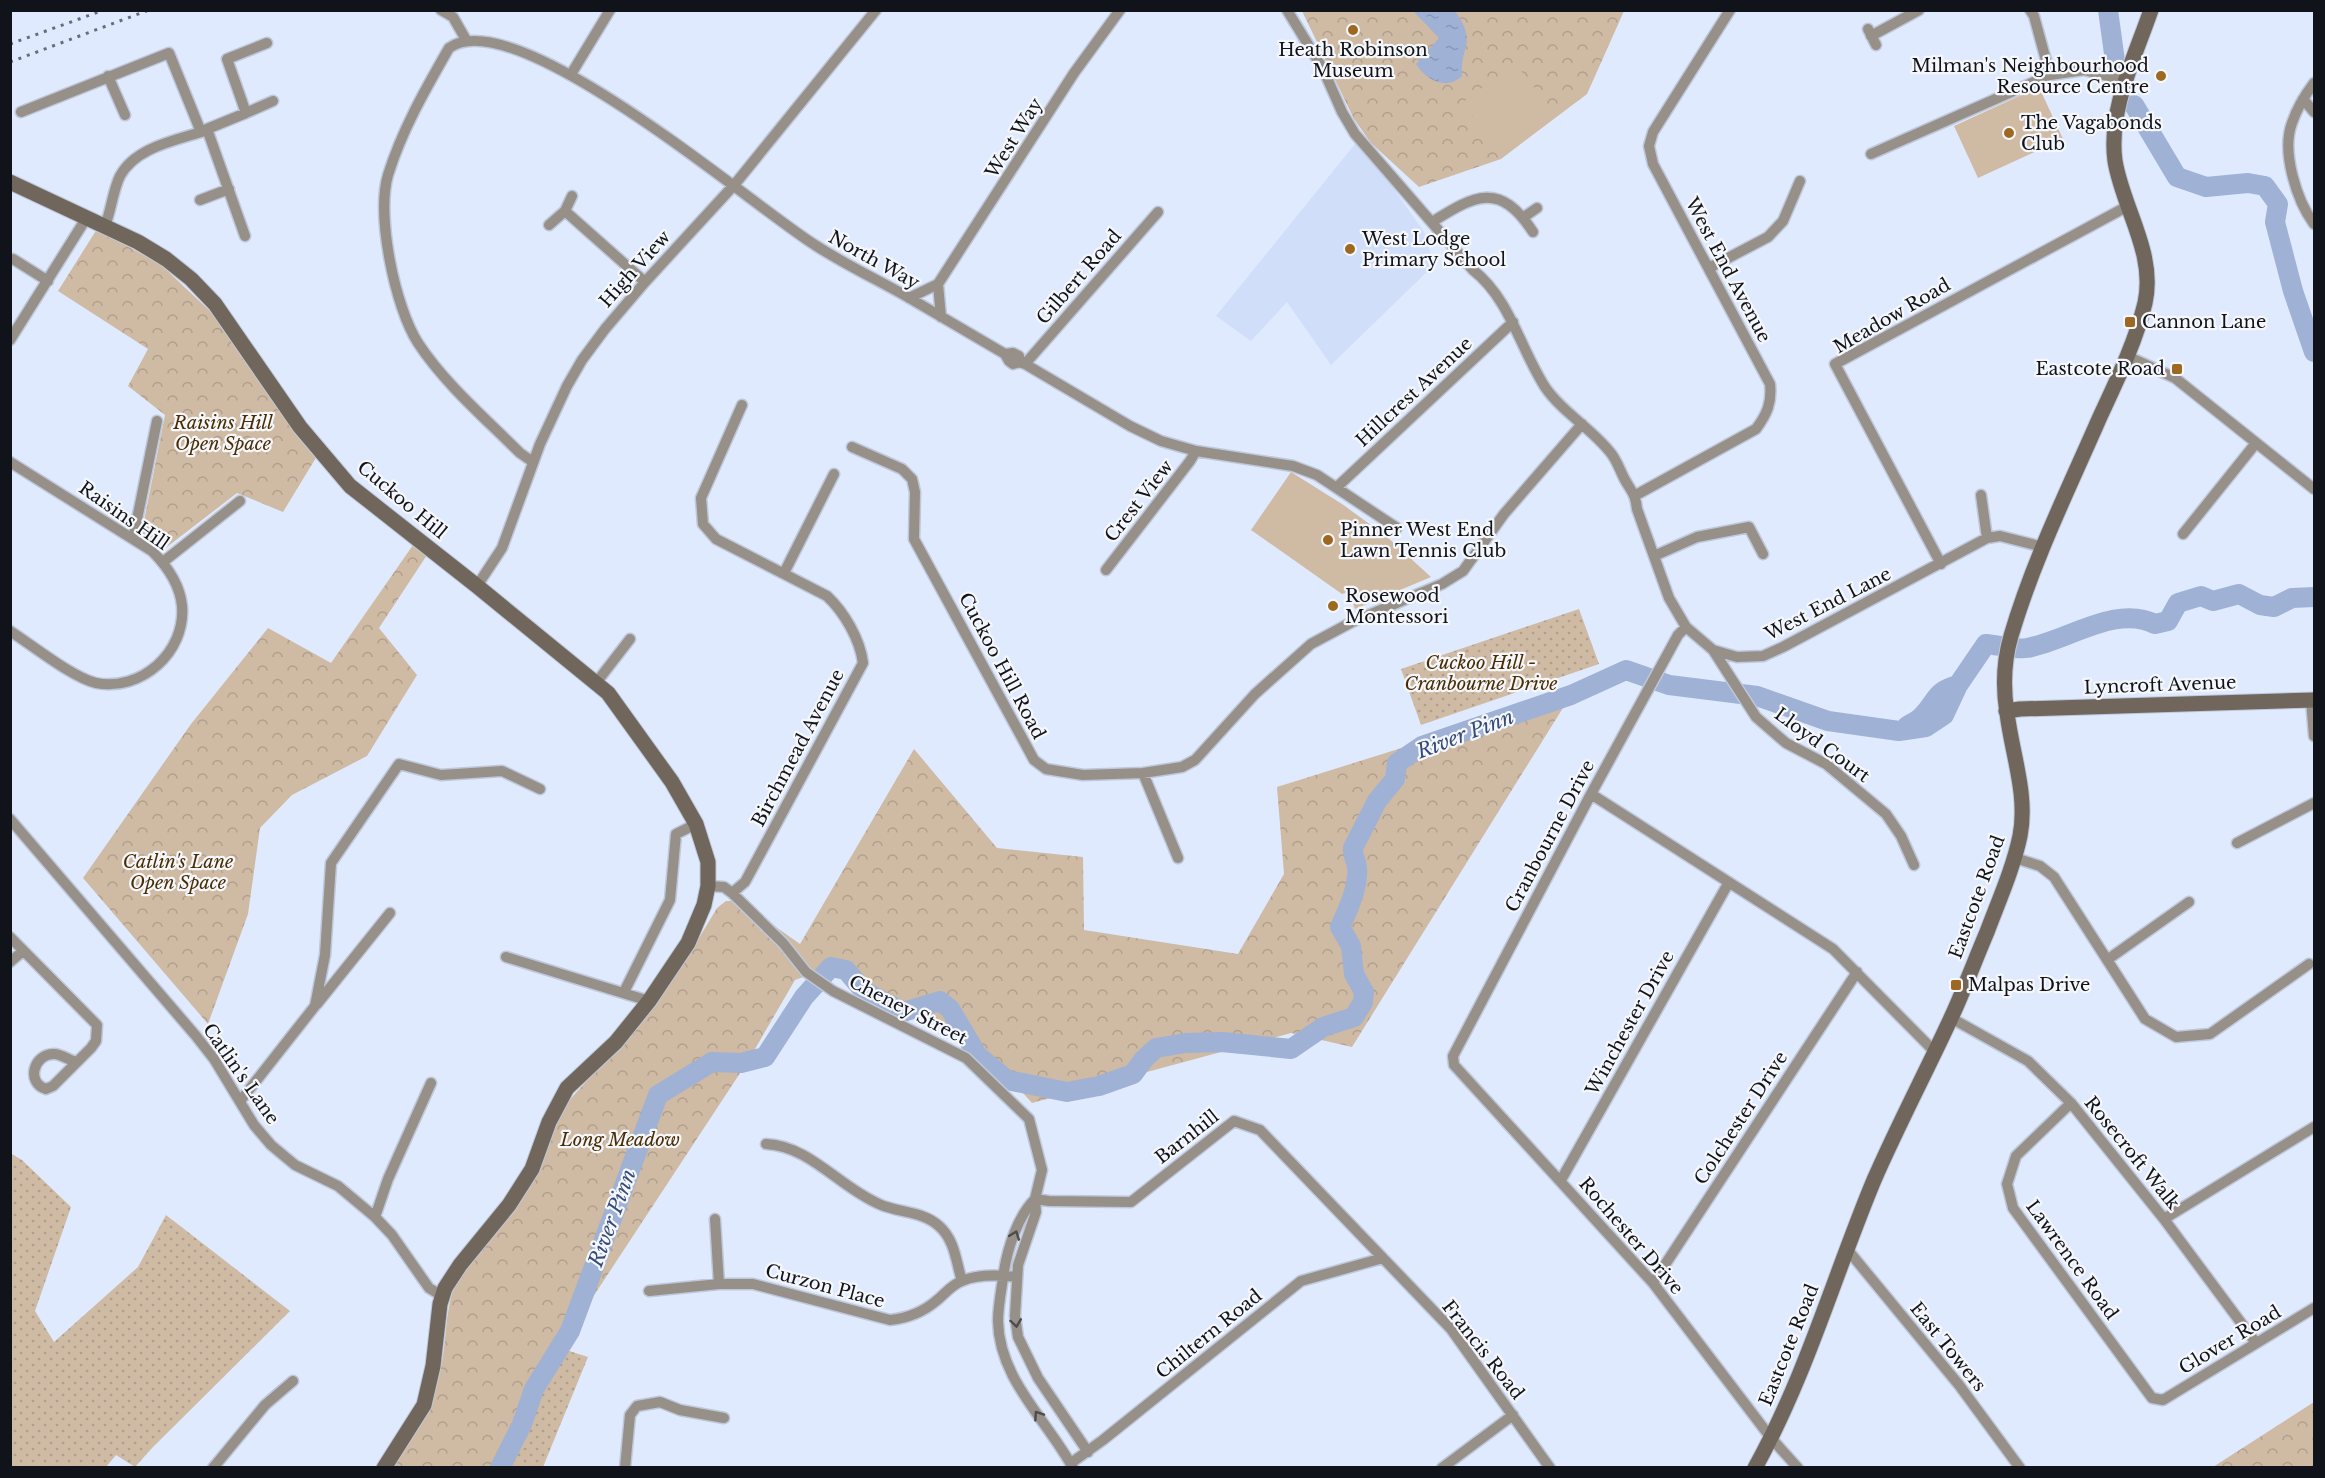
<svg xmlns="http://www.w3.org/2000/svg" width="2325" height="1478" font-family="'Libre Baskerville',serif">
	<defs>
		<pattern id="grass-dots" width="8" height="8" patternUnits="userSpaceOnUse" patternTransform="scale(1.5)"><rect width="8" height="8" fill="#cfbaa4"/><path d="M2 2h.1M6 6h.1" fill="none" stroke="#b19f8d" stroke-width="1.8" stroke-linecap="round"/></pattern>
		<pattern id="park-crowns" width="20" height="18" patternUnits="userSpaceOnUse" patternTransform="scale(1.5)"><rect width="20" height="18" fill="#cfbaa4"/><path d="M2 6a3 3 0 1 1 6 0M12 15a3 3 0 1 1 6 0" fill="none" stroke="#b19f8d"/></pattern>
		<pattern id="water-ripples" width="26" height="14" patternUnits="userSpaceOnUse" patternTransform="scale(1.5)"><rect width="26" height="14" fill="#9fb1d5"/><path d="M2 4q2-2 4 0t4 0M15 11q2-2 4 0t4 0" fill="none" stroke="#8897b6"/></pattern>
	</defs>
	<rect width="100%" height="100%" fill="#dfeaff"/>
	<path fill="#d0defa" d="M1359 139 1424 232 1434 265 1331 365 1287 302 1251 341 1216 316Z"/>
	<path fill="url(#grass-dots)" d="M1579 609 1599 664 1421 725 1401 669Z
		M10 1153 22 1160 71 1207 35 1311 54 1342 138 1267 166 1215 290 1311 152 1448 135 1467 116 1455 106 1467H11Z
		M566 1350 588 1357 543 1467 507 1468 525 1426Z"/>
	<path fill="url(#park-crowns)" d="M1302 11H1624L1587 94 1501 159 1419 187 1371 143 1354 119Z
		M97 229 161 265 211 312 317 456 283 512 237 493 163 550 141 536 165 415 128 386 148 349 58 291Z
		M413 545 427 555 379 628 417 675 367 756 292 795 260 828 248 914 208 1024 83 878 191 724 268 628 331 663Z
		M1571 695 1352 1047 1291 1033 1032 1103 986 1052 831 967 795 980 748 1061 564 1341 506 1467 392 1468C411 1435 432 1404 441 1367 447 1338 445 1309 456 1280L539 1164 566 1104 652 1008 690 953 717 908 726 901H739L800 944 914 749 997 848 1083 857 1084 930 1238 954 1284 874 1277 787Z
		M2314 1402V1467H2213Z"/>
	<path fill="#cfbaa4" d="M1515 63 1555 114 1502 154 1462 103Z
		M2039 87 2063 139 1978 178 1954 126Z
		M1291 472 1342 504 1386 536 1431 577 1355 609 1349 592 1342 594 1251 530Z"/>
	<path fill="url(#water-ripples)" d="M1413 11H1455C1478 44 1460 44 1462 76 1446 91 1426 80 1416 64L1439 38Z"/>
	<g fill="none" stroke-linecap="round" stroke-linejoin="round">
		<path stroke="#9fb1d5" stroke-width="20" d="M2108 10 2115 61
			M2134 105 2177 177 2206 187 2248 183 2265 186 2278 204 2275 222 2293 291 2314 352
			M1906 727C1911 723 1918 721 1922 716 1938 700 1933 692 1958 685
			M500 1468 522 1424 534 1389 570 1331 658 1095 712 1062 741 1063 765 1057 804 997 831 967 846 970 864 991 903 1012 940 1001 950 1009 978 1056 1007 1080 1067 1092 1099 1086 1133 1074 1144 1059 1156 1048 1186 1043 1222 1042 1291 1049 1323 1027 1354 1017 1363 1002 1364 992 1354 974 1351 946 1340 927C1348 910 1359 886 1357 867 1356 859 1352 856 1353 848L1377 801 1395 779 1397 763 1422 746 1571 695 1626 670 1669 685 1757 696 1828 721 1899 731 1926 727 1944 715 1958 685 1986 644C1998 645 2015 650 2027 648 2067 641 2116 604 2155 624L2168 621 2178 603 2201 596 2213 601 2239 594 2260 605 2274 607 2292 598 2314 597"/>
		<defs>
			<path id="street" d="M441 10 453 17 465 38
				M1287 10 1323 69 1342 112 1355 134 1473 270C1510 299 1520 348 1545 387 1562 412 1591 428 1610 452 1617 460 1620 471 1625 480 1633 494 1635 493 1637 509L1669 598 1686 627 1713 650 1737 657 1763 656 1783 647 1987 538 2000 536 2043 547
				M2030 10 2034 16 2050 75
				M1868 29 1876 45
				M1871 36 1919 10
				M573 71 610 10
				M108 76 125 115
				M2314 83C2305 95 2297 108 2292 123 2281 152 2297 201 2314 224
				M2303 99 2314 112
				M21 112 169 53 201 132C173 141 135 148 120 176 113 190 111 211 105 226
				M246 113 273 101
				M207 129 246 113 227 59 267 43
				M201 132 207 129 245 236
				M1871 154 2050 75 2084 70 2126 81
				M200 200 229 189
				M565 211 645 282
				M1524 217 1537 208
				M1432 222C1475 195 1500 181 1533 232
				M549 225 565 211 572 196
				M13 259 48 281
				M1709 268 1768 237 1783 221 1800 181
				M938 284 941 317
				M909 298 938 284 1074 73 1120 10
				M10 340 87 217
				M1005 354 1009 361 1013 364 1020 362 1025 364 1130 426 1161 441 1196 451 1293 466 1317 475 1397 528
				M2127 356 2175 378 2314 489
				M1025 364 1158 212
				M852 447 902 469 912 479 915 492 914 539 1034 760 1046 769 1083 775 1143 773 1182 767 1195 760 1255 694 1311 644 1352 622 1442 584 1463 571 1504 514 1582 424
				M10 462 152 551C167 566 180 585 182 606 186 652 141 692 96 683 73 678 32 645 10 631
				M533 462 520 453C485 418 445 384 418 343 395 307 376 216 388 175 402 130 425 90 449 48 515 0 755 208 815 245 844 264 876 279 906 296 939 315 972 335 1005 354L1013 353 1019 356 1020 362
				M1337 487 1513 322
				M1636 495 1756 429C1767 414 1772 403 1770 384L1653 164 1649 146 1653 132 1730 10
				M1981 495 1987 538
				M2183 534 2256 443
				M133 539 157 421
				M1654 556 1697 537 1749 527 1763 554
				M163 562 240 501
				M1941 564 1835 364 2128 206
				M1106 570 1190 461 1196 451
				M784 573 834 474
				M477 586 502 548 540 444 567 386 582 360 605 329 645 282 735 184 876 10
				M1686 627 1678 635 1591 794 1453 1056 1454 1065 1653 1283 1771 1438 1798 1468
				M1713 650 1756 717 1786 743 1826 764 1886 814 1901 836 1914 865
				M596 683 630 639
				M2311 700 2314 736
				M1143 773 1178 858
				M1591 794 1833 949 1935 1052
				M10 819 196 1036 214 1059 254 1125 271 1145 295 1165 338 1186 375 1217 392 1235 429 1288 442 1296
				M2237 843 2314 803
				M2015 858 2040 866 2054 877 2145 1019 2176 1037 2210 1034 2309 964
				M708 886 724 887 732 893 783 943 806 972 833 991 966 1058 1029 1119 1042 1170 1035 1199 1036 1212 1018 1265 1015 1316 1018 1337 1038 1378 1088 1452
				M732 893 745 882 863 663C860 639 844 612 827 596L716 539 703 524 701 498 742 405
				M10 937 97 1025 96 1041 91 1048 53 1086 46 1089C26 1083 33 1054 54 1054 61 1054 69 1060 76 1062
				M506 957 649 1001
				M2107 960 2189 902
				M10 962 23 951
				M624 992 670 900 676 834 696 824
				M317 1004 390 913
				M1951 1018 2028 1061 2071 1103 2164 1219 2256 1343
				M241 1100 315 1006 325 955 331 863 399 764 441 775 502 771 540 789
				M2071 1103 2016 1156 2007 1184 2013 1208 2152 1398 2163 1400 2314 1308
				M766 1144C810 1146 839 1187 879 1204 898 1213 923 1211 939 1226 955 1240 956 1262 962 1281
				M1561 1180 1729 882
				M1035 1199 1049 1201 1131 1202 1234 1121 1260 1130 1451 1329 1550 1468
				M1035 1199C1018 1216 1008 1247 1004 1271 1002 1287 998 1305 998 1321 999 1379 1047 1420 1073 1468
				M375 1217 388 1179 431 1083
				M715 1219 719 1284
				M2164 1219 2314 1127
				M1847 1249 1959 1385 2020 1468
				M1653 1283 1857 972
				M649 1291 719 1284H753L890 1320C908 1318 922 1313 936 1301 945 1294 951 1285 962 1281 978 1274 1000 1275 1017 1277
				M1071 1463 1103 1440 1301 1281 1383 1258
				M213 1468 265 1405 293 1381
				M625 1468 630 1415 637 1406 660 1402 680 1410 724 1418
				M1442 1468 1513 1415"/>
			<path id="secondary" d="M10 182 138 242 166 259 191 279 215 304 300 427 350 486 477 586 608 693 672 782 696 824 708 862V886L704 905 688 943 649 1001 616 1042 567 1088 549 1122 532 1169 509 1205 460 1265 445 1288 440 1304 433 1366 424 1405 384 1468
				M2006 711 2020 709 2314 700
				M1755 1468C1806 1376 1834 1276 1874 1180 1898 1125 1926 1072 1951 1018 1964 990 1975 960 1987 932 1999 900 2013 869 2020 836 2028 795 2012 754 2007 713 2003 688 2004 660 2011 636 2033 561 2068 490 2099 419 2116 382 2135 344 2145 303 2156 253 2123 209 2115 161 2108 110 2135 57 2151 10"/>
		</defs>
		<use href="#street" stroke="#bec8da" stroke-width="13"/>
		<use href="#secondary" stroke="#bec8da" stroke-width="17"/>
		<use href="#street" stroke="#979089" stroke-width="10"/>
		<use href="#secondary" stroke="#70665b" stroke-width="15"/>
		<path stroke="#666d7a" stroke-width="3" stroke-dasharray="3 6" stroke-linecap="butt" d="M10 44 104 10
			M10 62 149 10"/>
	</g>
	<defs><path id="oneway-chevron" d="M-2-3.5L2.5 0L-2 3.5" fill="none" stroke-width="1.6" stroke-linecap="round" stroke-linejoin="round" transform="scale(1.5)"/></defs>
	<g stroke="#4d4b4c">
		<use href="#oneway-chevron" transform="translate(1015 1235) rotate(-69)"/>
		<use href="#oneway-chevron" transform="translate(1016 1323) rotate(82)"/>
		<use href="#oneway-chevron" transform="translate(1038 1415) rotate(-124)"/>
	</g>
	<g fill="#9d6821" stroke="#f5f7fb" stroke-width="2">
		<circle cx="1353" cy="30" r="6"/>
		<circle cx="2161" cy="76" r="6"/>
		<circle cx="2009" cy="133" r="6"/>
		<circle cx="1350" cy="249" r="6"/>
		<rect x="2124" y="316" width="12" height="12" rx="3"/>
		<rect x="2171" y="363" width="12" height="12" rx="3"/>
		<circle cx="1328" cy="540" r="6"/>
		<circle cx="1333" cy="606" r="6"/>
		<rect x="1950" y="979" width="12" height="12" rx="3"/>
	</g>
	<g text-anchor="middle" stroke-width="4.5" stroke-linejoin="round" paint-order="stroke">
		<g font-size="18" fill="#10131a" stroke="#f5f7fb" text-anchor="start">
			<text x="1353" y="56" text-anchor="middle">Heath Robinson<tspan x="1353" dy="21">Museum</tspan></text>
			<text x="2149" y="72" text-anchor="end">Milman's Neighbourhood<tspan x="2149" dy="21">Resource Centre</tspan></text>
			<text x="2021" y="129">The Vagabonds<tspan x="2021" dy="21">Club</tspan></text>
			<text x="1362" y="245">West Lodge<tspan x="1362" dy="21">Primary School</tspan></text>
			<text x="2142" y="328">Cannon Lane</text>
			<text x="2165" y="375" text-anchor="end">Eastcote Road</text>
			<text x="1340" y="536">Pinner West End<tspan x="1340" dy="21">Lawn Tennis Club</tspan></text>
			<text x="1345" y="602">Rosewood<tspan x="1345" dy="21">Montessori</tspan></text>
			<text x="1968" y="991">Malpas Drive</text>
		</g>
		<g font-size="18" fill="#10131a" stroke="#f5f7fb">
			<text transform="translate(1014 138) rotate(-58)" y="6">West Way</text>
			<text transform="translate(874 260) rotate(29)" y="6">North Way</text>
			<text transform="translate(635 269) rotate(-48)" y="6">High View</text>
			<text transform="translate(1728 270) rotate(62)" y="6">West End Avenue</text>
			<text transform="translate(1079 277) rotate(-49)" y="6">Gilbert Road</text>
			<text transform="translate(1892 316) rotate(-30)" y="6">Meadow Road</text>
			<text transform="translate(1414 392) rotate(-43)" y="6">Hillcrest Avenue</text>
			<text transform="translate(402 500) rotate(40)" y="6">Cuckoo Hill</text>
			<text transform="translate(1139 501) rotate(-52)" y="6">Crest View</text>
			<text transform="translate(124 516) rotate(35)" y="6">Raisins Hill</text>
			<text transform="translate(1828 604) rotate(-27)" y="6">West End Lane</text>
			<text transform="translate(1002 666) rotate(62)" y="6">Cuckoo Hill Road</text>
			<text transform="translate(2160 685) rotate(-2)" y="6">Lyncroft Avenue</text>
			<text transform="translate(1822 745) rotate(36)" y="6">Lloyd Court</text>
			<text transform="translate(798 748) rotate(-62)" y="6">Birchmead Avenue</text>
			<text transform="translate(1550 836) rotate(-62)" y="6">Cranbourne Drive</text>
			<text transform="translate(1977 897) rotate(-70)" y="6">Eastcote Road</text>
			<text transform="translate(908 1010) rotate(27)" y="6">Cheney Street</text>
			<text transform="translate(1630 1023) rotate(-61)" y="6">Winchester Drive</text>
			<text transform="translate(241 1074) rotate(55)" y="6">Catlin's Lane</text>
			<text transform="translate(1741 1118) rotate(-57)" y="6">Colchester Drive</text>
			<text transform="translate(1187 1137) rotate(-38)" y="6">Barnhill</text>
			<text transform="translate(2132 1153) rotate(51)" y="6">Rosecroft Walk</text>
			<text transform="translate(1631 1236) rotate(49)" y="6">Rochester Drive</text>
			<text transform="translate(2072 1260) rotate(54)" y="6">Lawrence Road</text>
			<text transform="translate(825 1286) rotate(15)" y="6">Curzon Place</text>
			<text transform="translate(1209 1334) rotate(-39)" y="6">Chiltern Road</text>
			<text transform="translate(2230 1340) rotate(-31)" y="6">Glover Road</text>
			<text transform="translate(1789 1345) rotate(-68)" y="6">Eastcote Road</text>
			<text transform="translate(1948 1347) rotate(51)" y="6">East Towers</text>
			<text transform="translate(1483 1350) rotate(52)" y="6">Francis Road</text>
		</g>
		<g font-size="18" font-style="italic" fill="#4a2c02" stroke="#f5f7fb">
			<text x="223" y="429">Raisins Hill<tspan x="223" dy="21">Open Space</tspan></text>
			<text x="1481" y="669">Cuckoo Hill -<tspan x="1481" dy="21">Cranbourne Drive</tspan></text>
			<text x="178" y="868">Catlin's Lane<tspan x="178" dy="21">Open Space</tspan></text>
			<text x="620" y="1146">Long Meadow</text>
		</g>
		<g font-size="20" font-style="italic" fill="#334a7a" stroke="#f5f7fb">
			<text transform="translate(1465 734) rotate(-21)" y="7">River Pinn</text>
			<text transform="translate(612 1218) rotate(-70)" y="7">River Pinn</text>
		</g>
	</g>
	<rect width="2325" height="1478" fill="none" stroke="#10131a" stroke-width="24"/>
</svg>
